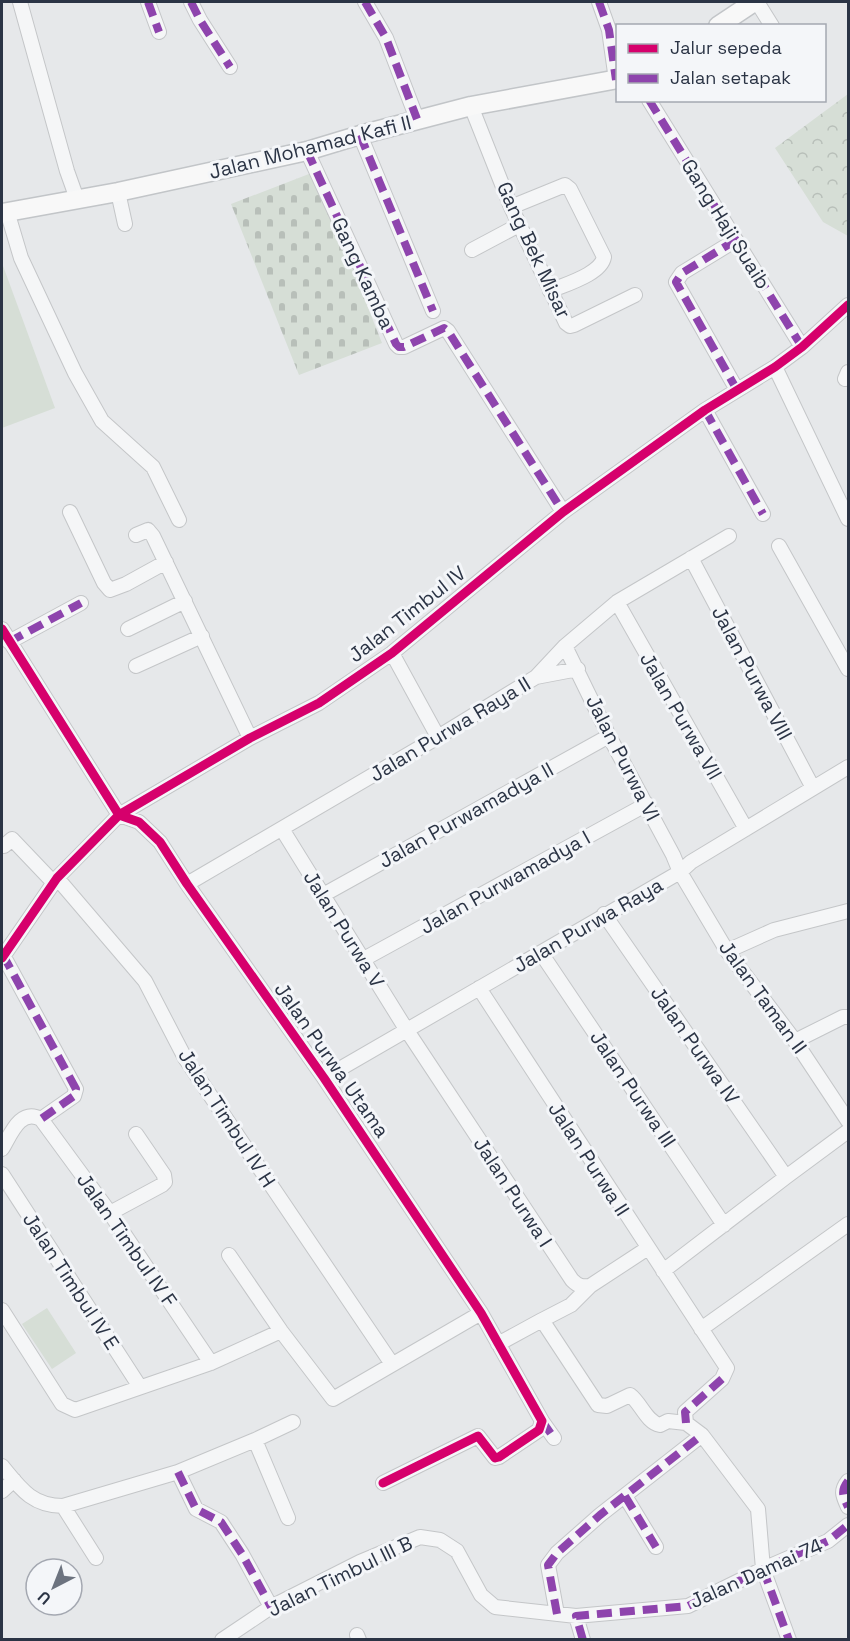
<svg xmlns="http://www.w3.org/2000/svg" width="850" height="1641" font-family="'Space Grotesk',sans-serif">
	<defs>
		<pattern id="forest-crowns" width="20" height="18" patternUnits="userSpaceOnUse" patternTransform="scale(1.5)"><rect width="20" height="18" fill="#d6ded6"/><path d="M2 6a3 3 0 1 1 6 0M12 15a3 3 0 1 1 6 0" fill="none" stroke="#b8bfb9"/></pattern>
		<pattern id="cemetery-stones" width="16" height="16" patternUnits="userSpaceOnUse" patternTransform="scale(1.5)"><rect width="16" height="16" fill="#d6ded6"/><path d="M2 7V4a2 2 0 0 1 4 0v3zM10 15v-3a2 2 0 0 1 4 0v3z" fill="#b8bfb9"/></pattern>
	</defs>
	<rect width="100%" height="100%" fill="#e6e8ea"/>
	<path fill="url(#forest-crowns)" d="M848 94V236L823 222 775 148Z"/>
	<path fill="url(#cemetery-stones)" d="M314 172 382 343 299 375 231 204Z"/>
	<path fill="#d6ded6" d="M2 263 55 408 2 428Z
		M47 1308 76 1353 52 1369 22 1324Z"/>
	<g fill="none" stroke-linecap="round" stroke-linejoin="round">
		<defs>
			<path id="minor" d="M20 2 67 171 77 199
				M148 2 159 32
				M191 2 200 20 230 67
				M365 2 386 38 417 119
				M599 2 609 30 616 80
				M757 2 772 26
				M649 100 802 347
				M471 106 511 207 566 323 570 326 574 325 635 295
				M360 135 433 311
				M307 151 396 344 399 347H404L444 328 448 331 563 512
				M118 192 125 224
				M511 207 565 185 570 189 604 257C601 274 566 284 550 291
				M7 211 21 258 75 373 102 421 153 467 179 520
				M736 240 682 273 676 282 737 390
				M472 250 519 225
				M775 367 848 519
				M845 379 848 372
				M705 410 763 514
				M70 512 104 583 110 590 126 584 166 562
				M136 535 148 530 153 536 250 738
				M779 546 848 669
				M691 558 813 788
				M617 602 746 829
				M2 629 119 815 139 822 160 842 187 884 324 1078 481 1313 542 1421 539 1430 499 1457 495 1458 478 1436 383 1483
				M128 629 185 601
				M9 642 81 603
				M565 646 609 736 673 855 680 872 727 951 795 1041 848 1121
				M392 653 438 737
				M136 666 202 636
				M536 677 578 669
				M282 829 406 1029 572 1280C578 1286 582 1287 590 1286L648 1248
				M4 846 12 839 53 882
				M57 878 145 981 185 1058 392 1364
				M187 884 438 737 536 677 565 646 617 602 729 536
				M323 895 609 736
				M604 914 786 1177
				M727 951 774 930 848 911
				M541 953 724 1225
				M3 955 76 1089 74 1096 41 1119
				M2 958 57 878 119 815 250 738 319 703 392 653 563 512 705 410 775 367 802 347 848 305
				M362 960 647 804
				M479 988 727 1368 722 1379 685 1412 686 1423
				M795 1041 843 1017H848
				M324 1078 680 872 691 862 848 767
				M41 1119 110 1213 211 1363
				M2 1149C11 1134 20 1108 41 1119
				M2 1174 140 1387
				M110 1213 162 1185 165 1182 164 1175 136 1134
				M229 1255 281 1331 333 1399 481 1313
				M663 1271 786 1177 848 1131
				M2 1310 62 1404 75 1410 211 1363 281 1331
				M542 1320 571 1305 590 1286
				M701 1329 848 1224
				M498 1344 542 1320 598 1405 607 1406 630 1395C641 1403 646 1422 660 1425L668 1421 686 1423 702 1435 758 1509 763 1569 789 1640
				M542 1421 554 1438
				M255 1440 288 1518
				M2 1466C20 1488 32 1506 63 1506L178 1472 255 1440 293 1422
				M178 1472 196 1509 221 1522 242 1554 271 1607
				M848 1481C840 1491 843 1496 848 1507
				M2 1491 14 1480
				M625 1496 656 1547
				M63 1506 96 1558
				M557 1614 548 1565 557 1553 600 1515 702 1435
				M576 1616 583 1640
				M357 1635 359 1640
				M222 1640 271 1607 360 1562 420 1537 440 1540 457 1551 481 1595 495 1607 576 1616 688 1606 763 1569 828 1541 848 1525"/>
			<path id="major" d="M718 26 754 2
				M2 213 118 192 307 151 360 135 471 106 618 79"/>
		</defs>
		<use href="#minor" stroke="#c4c6c8" stroke-width="16"/>
		<use href="#major" stroke="#c2c5c8" stroke-width="21"/>
		<use href="#minor" stroke="#f5f6f7" stroke-width="14"/>
		<use href="#major" stroke="#f8f8f8" stroke-width="18"/>
		<path stroke="#8e44ad" stroke-width="8" stroke-dasharray="15 8" stroke-linecap="butt" d="M148 2 159 32
			M191 2 200 20 230 67
			M365 2 386 38 417 119
			M599 2 609 30 616 80
			M649 100 802 347
			M360 135 433 311
			M307 151 396 344 399 347H404L444 328 448 331 563 512
			M736 240 682 273 676 282 737 390
			M705 410 763 514
			M9 642 81 603
			M3 955 76 1089 74 1096 41 1119
			M542 1421 554 1438
			M686 1423 685 1412 722 1379
			M178 1472 196 1509 221 1522 242 1554 271 1607
			M848 1481C840 1491 843 1496 848 1507
			M625 1496 656 1547
			M763 1569 789 1640
			M557 1614 548 1565 557 1553 600 1515 702 1435
			M583 1640 576 1616 688 1606 763 1569 828 1541 848 1525"/>
		<defs>
			<path id="cycleway" d="M2 629 119 815 139 822 160 842 187 884 324 1078 481 1313 542 1421 539 1430 499 1457 495 1458 478 1436 383 1483
				M2 958 57 878 119 815 250 738 319 703 392 653 563 512 705 410 775 367 802 347 848 305"/>
		</defs>
		<use href="#cycleway" stroke="#f4f6f9" stroke-width="13"/>
		<use href="#cycleway" stroke="#d6006c" stroke-width="9"/>
	</g>
	<g text-anchor="middle" stroke-width="6" stroke-linejoin="round" paint-order="stroke">
		<g font-size="20" fill="#2b3445" stroke="#f4f6f9">
			<text transform="translate(310 147) rotate(-14)" y="7">Jalan Mohamad Kafi II</text>
			<text transform="translate(726 224) rotate(58)" y="7">Gang Haji Suaib</text>
			<text transform="translate(534 250) rotate(65)" y="7">Gang Bek Misar</text>
			<text transform="translate(363 273) rotate(65)" y="7">Gang Kamba</text>
			<text transform="translate(407 614) rotate(-38)" y="7">Jalan Timbul IV</text>
			<text transform="translate(752 673) rotate(62)" y="7">Jalan Purwa VIII</text>
			<text transform="translate(681 716) rotate(60)" y="7">Jalan Purwa VII</text>
			<text transform="translate(450 729) rotate(-31)" y="7">Jalan Purwa Raya II</text>
			<text transform="translate(623 758) rotate(63)" y="7">Jalan Purwa VI</text>
			<text transform="translate(466 815) rotate(-29)" y="7">Jalan Purwamadya II</text>
			<text transform="translate(505 882) rotate(-29)" y="7">Jalan Purwamadya I</text>
			<text transform="translate(588 925) rotate(-30)" y="7">Jalan Purwa Raya</text>
			<text transform="translate(344 929) rotate(58)" y="7">Jalan Purwa V</text>
			<text transform="translate(763 997) rotate(54)" y="7">Jalan Taman II</text>
			<text transform="translate(695 1045) rotate(55)" y="7">Jalan Purwa IV</text>
			<text transform="translate(332 1060) rotate(55)" y="7">Jalan Purwa Utama</text>
			<text transform="translate(633 1089) rotate(56)" y="7">Jalan Purwa III</text>
			<text transform="translate(227 1118) rotate(57)" y="7">Jalan Timbul IV H</text>
			<text transform="translate(589 1159) rotate(57)" y="7">Jalan Purwa II</text>
			<text transform="translate(513 1192) rotate(57)" y="7">Jalan Purwa I</text>
			<text transform="translate(127 1240) rotate(55)" y="7">Jalan Timbul IV F</text>
			<text transform="translate(71 1281) rotate(57)" y="7">Jalan Timbul IV E</text>
			<text transform="translate(756 1573) rotate(-24)" y="7">Jalan Damai 74</text>
			<text transform="translate(340 1576) rotate(-26)" y="7">Jalan Timbul III B</text>
		</g>
	</g>
	<rect width="850" height="1641" fill="none" stroke="#2b3445" stroke-width="6"/>
	<rect x="616" y="24" width="210" height="78" fill="#f4f6f9" stroke="#a4a8b1" stroke-width="1.5"/>
	<rect x="628" y="44" width="30" height="9" fill="#d6006c" stroke="#a4a8b1" stroke-width="1.5"/>
	<text x="670" y="54" font-size="18" fill="#2b3445">Jalur sepeda</text>
	<rect x="628" y="74" width="30" height="9" fill="#8e44ad" stroke="#a4a8b1" stroke-width="1.5"/>
	<text x="670" y="84" font-size="18" fill="#2b3445">Jalan setapak</text>
	<g transform="translate(54 1587) rotate(222)"><circle r="28" fill="#f4f6f9" stroke="#a4a8b1" stroke-width="1.5"/>
	<path d="M0-4.5L10 22L0 15L-10 22Z" fill="#6c737f"/>
	<text y="-9" font-size="16" font-weight="bold" text-anchor="middle" fill="#2b3445">U</text>
	</g>
</svg>
